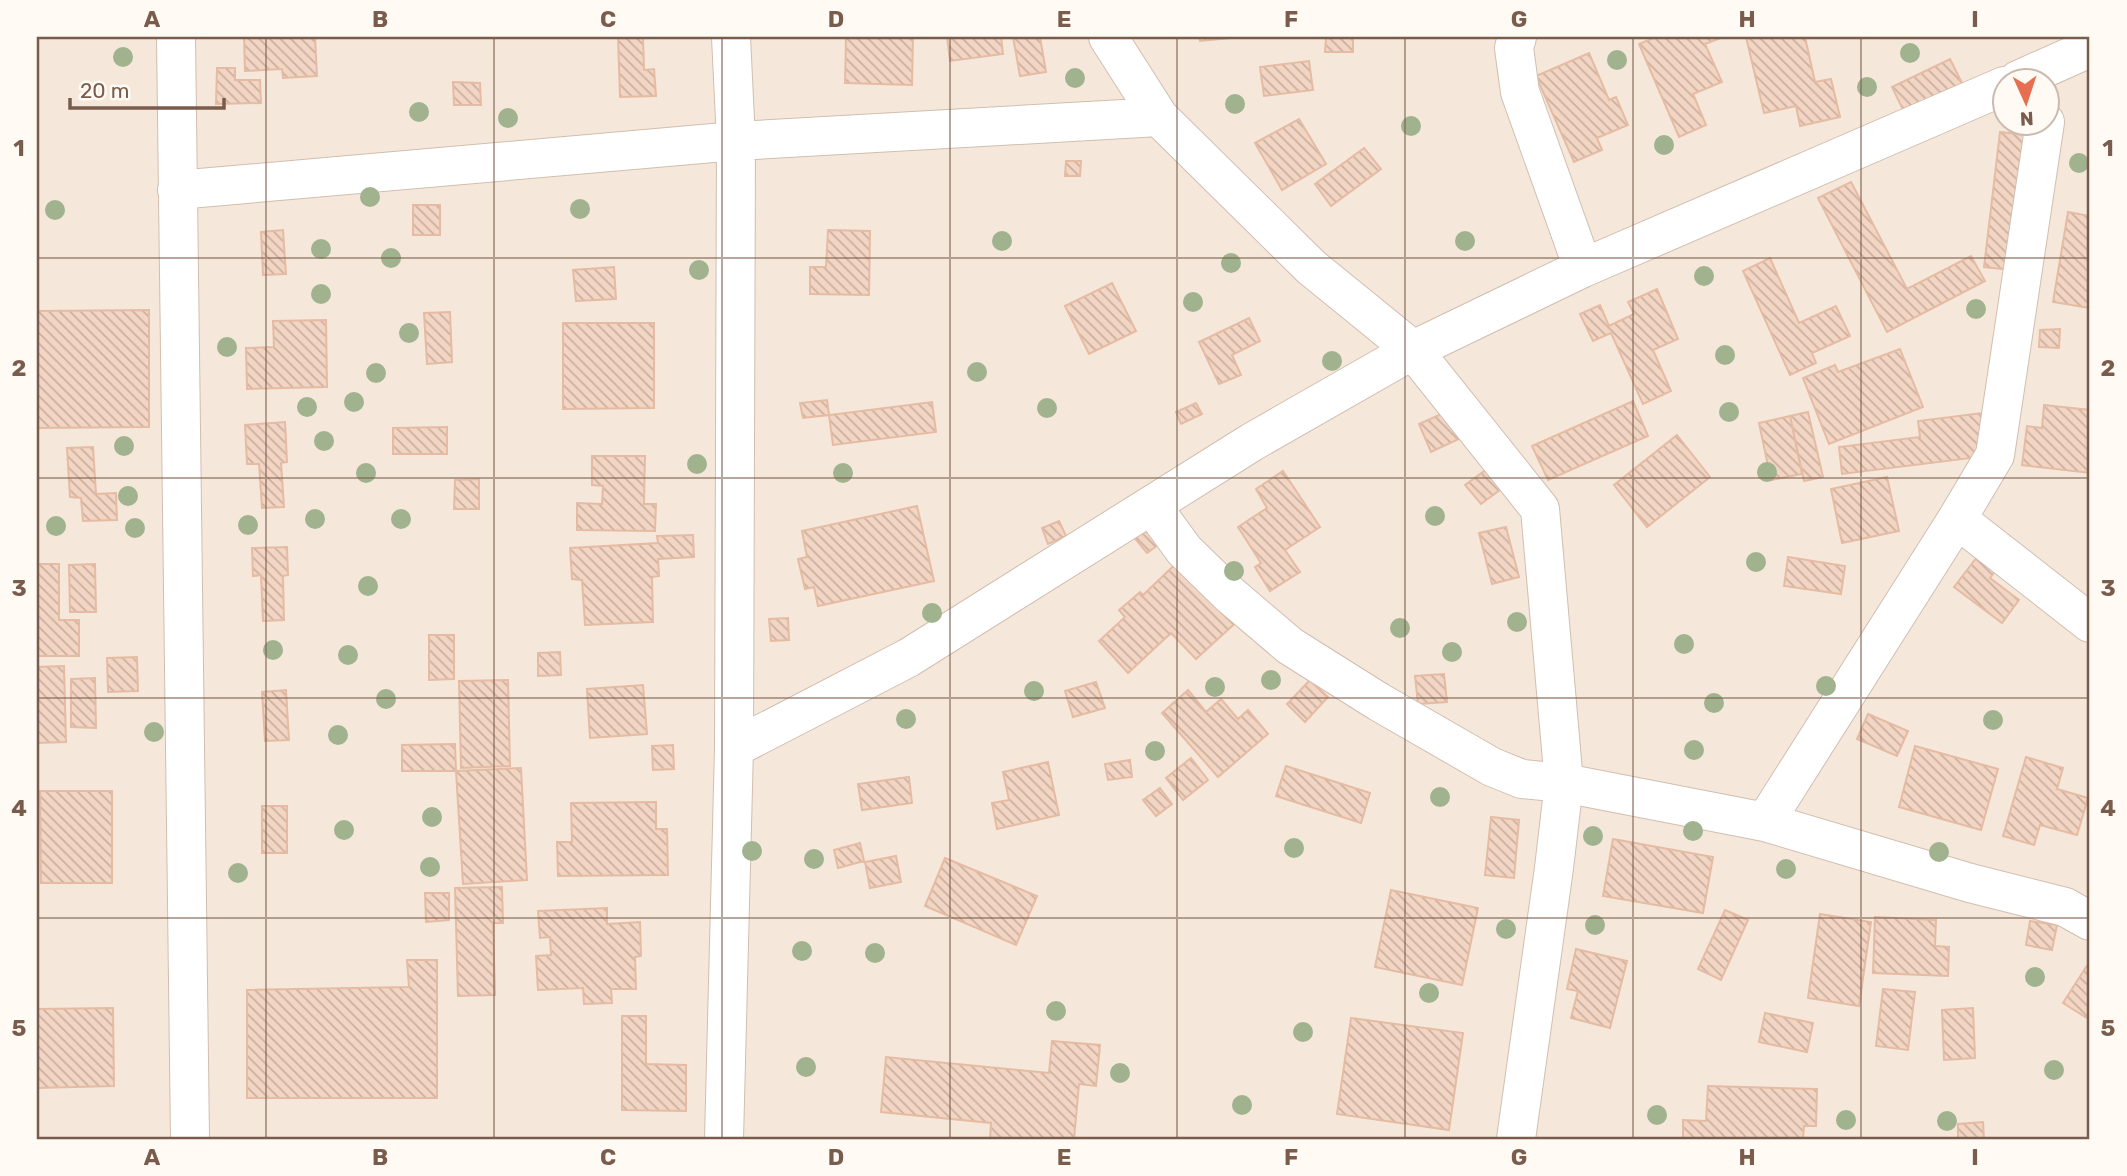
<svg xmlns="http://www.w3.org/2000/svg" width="2127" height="1176" font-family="Rubik,sans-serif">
	<defs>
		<pattern id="building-back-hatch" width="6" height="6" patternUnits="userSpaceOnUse" patternTransform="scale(1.75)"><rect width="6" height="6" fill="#f3d5c3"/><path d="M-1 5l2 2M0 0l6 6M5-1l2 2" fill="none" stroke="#cab0a1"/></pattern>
	</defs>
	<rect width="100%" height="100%" fill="#fdf6ec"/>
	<path fill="#f5e8da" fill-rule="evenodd" d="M37 37H2090V1139H37ZM2004 80H2046V122H2004Z"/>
	<path fill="url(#building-back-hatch)" stroke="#e6bba3" stroke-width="2" d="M244 37H315L317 76 283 78 282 69 245 71Z
		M618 37H643L644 70 654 69 656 96 620 97Z
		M846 37H913L912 85 845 83Z
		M947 37H1001L1003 54 950 61Z
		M1013 37H1040L1046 72 1020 76Z
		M1199 37H1242L1200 41Z
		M1326 37H1353V52H1325Z
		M1656 37H1723L1705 44 1722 82 1693 94 1706 125 1679 137 1639 44Z
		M1746 37H1805L1815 82 1831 79 1840 117 1800 126 1796 106 1764 113Z
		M1589 53 1609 100 1616 97 1628 125 1597 138 1602 150 1574 162 1536 76Z
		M1950 59 1963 85 1905 114 1892 87Z
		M1309 61 1313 90 1264 96 1260 67Z
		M217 68H235V80H260L261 103 216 104Z
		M453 82 480 83 481 105H454Z
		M1299 119 1326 164 1282 190 1255 143Z
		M2000 132 2026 135 2011 270 1984 267Z
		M1364 148 1381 169 1331 206 1315 184Z
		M1066 161H1081L1080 176H1065Z
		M1851 182 1907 289 1971 256 1985 281 1887 332 1818 198Z
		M413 205H440V235H413Z
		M2068 212 2090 216V308L2053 302Z
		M283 230 286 274 263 275 261 232Z
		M828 230 870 231 869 295 810 294V267H826Z
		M1770 258 1799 323 1836 306 1850 336 1812 353 1816 363 1790 375 1743 271Z
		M614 267 616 299 576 301 573 270Z
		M1112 283 1136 331 1089 354 1065 306Z
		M1657 289 1678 339 1653 350 1671 391 1643 404 1611 333 1593 341 1580 314 1600 305 1609 326 1634 314 1628 302Z
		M149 310V427L37 428V311Z
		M450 312 452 362 427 364 424 313Z
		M1249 318 1260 341 1232 355 1241 375 1219 384 1199 342Z
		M326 320 327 387 247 389 246 348 274 347 273 321Z
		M563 323H654V408L563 409Z
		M2060 329 2059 348 2039 347 2040 330Z
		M1900 349 1923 407 1829 444 1803 378 1835 365 1838 372Z
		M827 400 829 415 803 418 800 403Z
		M1633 401 1648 436 1548 480 1532 446Z
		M932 402 936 432 833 445 829 415Z
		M1196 403 1202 414 1181 424 1176 412Z
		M2044 405 2090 410V473L2022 465 2027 426 2042 428Z
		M1450 410 1461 438 1431 452 1419 424Z
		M1808 412 1823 477 1804 481 1790 416Z
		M1982 413 1987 456 1842 474 1839 447 1920 437 1918 421Z
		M1790 416 1802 474 1771 480 1759 423Z
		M285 422 287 462 281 463 284 507 262 508 259 464H247L245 425Z
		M447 427V454H393V428Z
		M1677 435 1710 477 1647 527 1614 485Z
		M93 447 96 494 116 493 117 520 83 521 81 498 70 497 67 448Z
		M592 456H645L644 504H656L655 531 577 530V503L602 504 603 486 592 485Z
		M1494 464 1508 484 1481 504 1465 485Z
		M1283 471 1320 527 1285 550 1300 572 1270 591 1255 567 1261 563 1238 527 1267 508 1256 489Z
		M1887 477 1899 531 1842 543 1831 489Z
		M479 479V509H454L455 480Z
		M917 506 934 581 818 606 814 587 805 589 798 559 807 557 802 531Z
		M1059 521 1066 536 1048 544 1042 528Z
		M1151 521 1165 540 1147 553 1132 535Z
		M1506 527 1519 577 1492 584 1479 533Z
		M693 535 694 557 658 559 659 576 652 577 653 622 585 625 582 580 572 579 570 548 658 543 657 536Z
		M287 547 288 575 283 576 284 620 263 621 261 575 253 576 252 548Z
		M1185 555 1242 617 1196 659 1171 633 1128 673 1099 641 1125 617 1119 610 1140 592 1143 595Z
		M1788 557 1845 566 1841 594 1784 586Z
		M1977 557 1996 570 1990 578 2019 600 2002 623 1954 587Z
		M37 564H59V620H79V656H37Z
		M95 564 96 612H70L69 565Z
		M788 618 789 640 771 641 769 619Z
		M429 635H454V679L429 680Z
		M560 652 561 675 538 676V653Z
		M137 657 138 691 108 692 107 658Z
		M64 666 66 742 37 743V667Z
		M1444 674 1447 702 1418 704 1415 676Z
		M95 678 96 728 71 727V679Z
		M508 680 510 766 461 768 459 681Z
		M1310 680 1328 697 1305 722 1287 704Z
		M1096 682 1105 708 1073 717 1065 691Z
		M643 685 647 734 590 738 587 689Z
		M286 690 289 740 265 741 262 692Z
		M1188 690 1206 712 1221 699 1238 719 1248 710 1268 734 1218 777 1162 713Z
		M1868 714 1908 731 1897 756 1857 739Z
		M455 744 456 771H402V745Z
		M673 745 674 769 653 770 652 746Z
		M1915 746 1998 769 1981 830 1899 807Z
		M2026 757 2063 768 2057 789 2088 798 2077 835 2040 825 2034 845 2003 836Z
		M1191 758 1208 780 1183 800 1166 778Z
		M1130 760 1132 777 1108 780 1105 764Z
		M1048 762 1059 815 997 829 992 803 1009 800 1003 772Z
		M1286 766 1370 793 1361 823 1276 796Z
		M521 768 527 880 463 884 456 771Z
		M909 777 912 803 862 810 858 784Z
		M1160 788 1172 804 1156 816 1143 800Z
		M40 791H112V883H41Z
		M656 802V829H667L668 875 558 876 557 842H572L571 803Z
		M262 806H287V853H262Z
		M1491 817 1519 820 1514 878 1485 875Z
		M1613 839 1713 857 1703 913 1603 896Z
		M860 843 864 861 838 868 834 850Z
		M896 856 901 882 870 888 865 862Z
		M945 858 1037 896 1016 945 925 906Z
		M502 887 503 923H493L495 995 458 996 455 888Z
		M1391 890 1478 908 1462 985 1375 967Z
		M425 893H449V920L426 922Z
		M607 908V924L640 922 641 956 635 957 636 989H611L612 1003 584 1004 583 988 538 990 536 956 551 955 550 937 540 938 538 911Z
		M1725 910 1748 920 1721 980 1698 969Z
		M1820 914 1871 922 1859 1006 1808 998Z
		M1875 917 1936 920 1935 946 1949 947 1948 976 1873 973Z
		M2030 921 2057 925 2052 950 2026 945Z
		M1576 949 1627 961 1610 1028 1571 1018 1578 991 1567 989Z
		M407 960H437V1098H247V990L409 987Z
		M2090 961V1020L2063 1003Z
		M1883 989 1915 992 1908 1050 1876 1046Z
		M113 1008 114 1086 37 1088V1009Z
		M1973 1008 1975 1058 1944 1060 1942 1010Z
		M1765 1013 1813 1023 1807 1052 1759 1042Z
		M622 1016H646V1064L686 1065V1111L622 1110Z
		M1351 1018 1463 1033 1449 1130 1337 1114Z
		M1052 1041 1100 1045 1096 1086 1079 1084 1074 1139H990L991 1123 881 1112 886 1057 1049 1073Z
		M1708 1086 1817 1089 1816 1126H1804L1803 1139H1683V1120L1706 1121Z
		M1983 1122 1984 1139H1958V1124Z"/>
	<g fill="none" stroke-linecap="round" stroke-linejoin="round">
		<defs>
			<path id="minor" d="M176 37 190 1139
				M1108 37 1159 117 1311 267 1413 350 1540 509 1564 783 1554 868 1516 1139
				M1517 37 1514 48 1520 92 1583 268
				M2018 80 2090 48
				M177 190 736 141 1159 117
				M1152 506 1184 550 1229 594 1290 646 1379 702 1492 767 1522 779 1564 783 1765 822 1970 883 2065 907 2090 921
				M1957 519 2090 623
				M734 748 908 658 1252 442 1413 350 1583 268 2004 86
				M1765 822 1957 519 1995 455 2045 122
				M724 1139 734 748 736 141 731 37"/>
		</defs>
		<use href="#minor" stroke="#d1beb0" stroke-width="40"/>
		<use href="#minor" stroke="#fff" stroke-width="38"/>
	</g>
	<g fill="#a0b28e">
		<circle cx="1910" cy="53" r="10"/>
		<circle cx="123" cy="57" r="10"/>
		<circle cx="1617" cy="60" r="10"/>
		<circle cx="1075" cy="78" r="10"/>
		<circle cx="1867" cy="87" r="10"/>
		<circle cx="1235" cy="104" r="10"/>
		<circle cx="419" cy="112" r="10"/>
		<circle cx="508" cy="118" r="10"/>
		<circle cx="1411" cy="126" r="10"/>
		<circle cx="1664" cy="145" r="10"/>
		<circle cx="2079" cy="163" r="10"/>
		<circle cx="370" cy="197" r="10"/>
		<circle cx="580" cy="209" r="10"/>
		<circle cx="55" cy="210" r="10"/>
		<circle cx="1002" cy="241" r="10"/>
		<circle cx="1465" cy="241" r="10"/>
		<circle cx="321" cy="249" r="10"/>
		<circle cx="391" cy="258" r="10"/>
		<circle cx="1231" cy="263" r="10"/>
		<circle cx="699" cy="270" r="10"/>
		<circle cx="1704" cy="276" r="10"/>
		<circle cx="321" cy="294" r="10"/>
		<circle cx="1193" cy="302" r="10"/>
		<circle cx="1976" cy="309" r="10"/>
		<circle cx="409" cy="333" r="10"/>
		<circle cx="227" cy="347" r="10"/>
		<circle cx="1725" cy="355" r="10"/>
		<circle cx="1332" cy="361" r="10"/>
		<circle cx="977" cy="372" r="10"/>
		<circle cx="376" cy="373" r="10"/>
		<circle cx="354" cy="402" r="10"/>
		<circle cx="307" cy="407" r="10"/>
		<circle cx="1047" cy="408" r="10"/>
		<circle cx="1729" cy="412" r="10"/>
		<circle cx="324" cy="441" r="10"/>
		<circle cx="124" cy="446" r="10"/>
		<circle cx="697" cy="464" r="10"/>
		<circle cx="1767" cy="472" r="10"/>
		<circle cx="366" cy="473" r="10"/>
		<circle cx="843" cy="473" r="10"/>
		<circle cx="128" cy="496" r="10"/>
		<circle cx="1435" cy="516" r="10"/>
		<circle cx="315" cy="519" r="10"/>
		<circle cx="401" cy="519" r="10"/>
		<circle cx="248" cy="525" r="10"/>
		<circle cx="56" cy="526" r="10"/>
		<circle cx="135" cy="528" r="10"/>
		<circle cx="1756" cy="562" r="10"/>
		<circle cx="1234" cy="571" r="10"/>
		<circle cx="368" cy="586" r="10"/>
		<circle cx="932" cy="613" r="10"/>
		<circle cx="1517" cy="622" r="10"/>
		<circle cx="1400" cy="628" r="10"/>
		<circle cx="1684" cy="644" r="10"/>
		<circle cx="273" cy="650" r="10"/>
		<circle cx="1452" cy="652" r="10"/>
		<circle cx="348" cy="655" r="10"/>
		<circle cx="1271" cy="680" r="10"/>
		<circle cx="1826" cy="686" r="10"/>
		<circle cx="1215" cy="687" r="10"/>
		<circle cx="1034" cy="691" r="10"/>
		<circle cx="386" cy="699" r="10"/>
		<circle cx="1714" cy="703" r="10"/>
		<circle cx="906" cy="719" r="10"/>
		<circle cx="1993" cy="720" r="10"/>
		<circle cx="154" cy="732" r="10"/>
		<circle cx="338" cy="735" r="10"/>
		<circle cx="1694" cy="750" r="10"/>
		<circle cx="1155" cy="751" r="10"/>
		<circle cx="1440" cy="797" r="10"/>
		<circle cx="432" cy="817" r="10"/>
		<circle cx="344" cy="830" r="10"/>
		<circle cx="1693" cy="831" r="10"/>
		<circle cx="1593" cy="836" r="10"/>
		<circle cx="1294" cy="848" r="10"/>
		<circle cx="752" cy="851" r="10"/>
		<circle cx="1939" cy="852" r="10"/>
		<circle cx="814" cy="859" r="10"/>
		<circle cx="430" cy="867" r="10"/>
		<circle cx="1786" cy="869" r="10"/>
		<circle cx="238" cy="873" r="10"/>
		<circle cx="1595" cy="925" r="10"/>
		<circle cx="1506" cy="929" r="10"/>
		<circle cx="802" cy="951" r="10"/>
		<circle cx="875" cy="953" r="10"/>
		<circle cx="2035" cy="977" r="10"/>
		<circle cx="1429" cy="993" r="10"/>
		<circle cx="1056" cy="1011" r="10"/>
		<circle cx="1303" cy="1032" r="10"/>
		<circle cx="806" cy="1067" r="10"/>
		<circle cx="2054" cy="1070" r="10"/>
		<circle cx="1120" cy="1073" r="10"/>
		<circle cx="1242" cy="1105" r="10"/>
		<circle cx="1657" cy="1115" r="10"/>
		<circle cx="1846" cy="1120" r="10"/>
		<circle cx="1947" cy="1121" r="10"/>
	</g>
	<path fill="none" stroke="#7a5c4d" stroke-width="2" stroke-opacity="0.55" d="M266 37V1139M494 37V1139M722 37V1139M950 37V1139M1177 37V1139M1405 37V1139M1633 37V1139M1861 37V1139M37 258H2090M37 478H2090M37 698H2090M37 918H2090"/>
	<rect width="2127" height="1176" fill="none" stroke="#fffaf3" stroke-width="77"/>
	<g transform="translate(2026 102) rotate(177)"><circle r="33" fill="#fffaf3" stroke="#cabbb1" stroke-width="2"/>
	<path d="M0-5L12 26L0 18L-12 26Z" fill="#e76f51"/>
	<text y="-10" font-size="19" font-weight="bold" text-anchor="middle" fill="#7a5c4d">N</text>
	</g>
	<path d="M70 98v10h154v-10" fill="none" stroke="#7a5c4d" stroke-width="3.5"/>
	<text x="80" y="98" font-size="21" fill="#7a5c4d" stroke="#fffaf3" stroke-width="5" paint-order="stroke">20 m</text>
	<rect x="38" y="38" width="2050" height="1100" fill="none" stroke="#7a5c4d" stroke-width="2.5"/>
	<g font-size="23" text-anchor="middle" font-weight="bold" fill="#7a5c4d">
		<text x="152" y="27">A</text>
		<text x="380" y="27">B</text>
		<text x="608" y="27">C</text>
		<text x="836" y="27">D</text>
		<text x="1064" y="27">E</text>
		<text x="1291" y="27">F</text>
		<text x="1519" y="27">G</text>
		<text x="1747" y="27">H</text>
		<text x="1975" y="27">I</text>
		<text x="19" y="156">1</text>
		<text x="2108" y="156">1</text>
		<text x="19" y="376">2</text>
		<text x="2108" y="376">2</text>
		<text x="19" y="596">3</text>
		<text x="2108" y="596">3</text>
		<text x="19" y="816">4</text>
		<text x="2108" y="816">4</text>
		<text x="19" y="1036">5</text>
		<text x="2108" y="1036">5</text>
		<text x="152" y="1165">A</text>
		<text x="380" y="1165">B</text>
		<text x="608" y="1165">C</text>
		<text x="836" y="1165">D</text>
		<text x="1064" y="1165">E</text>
		<text x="1291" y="1165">F</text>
		<text x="1519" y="1165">G</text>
		<text x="1747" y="1165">H</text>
		<text x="1975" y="1165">I</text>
	</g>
</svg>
